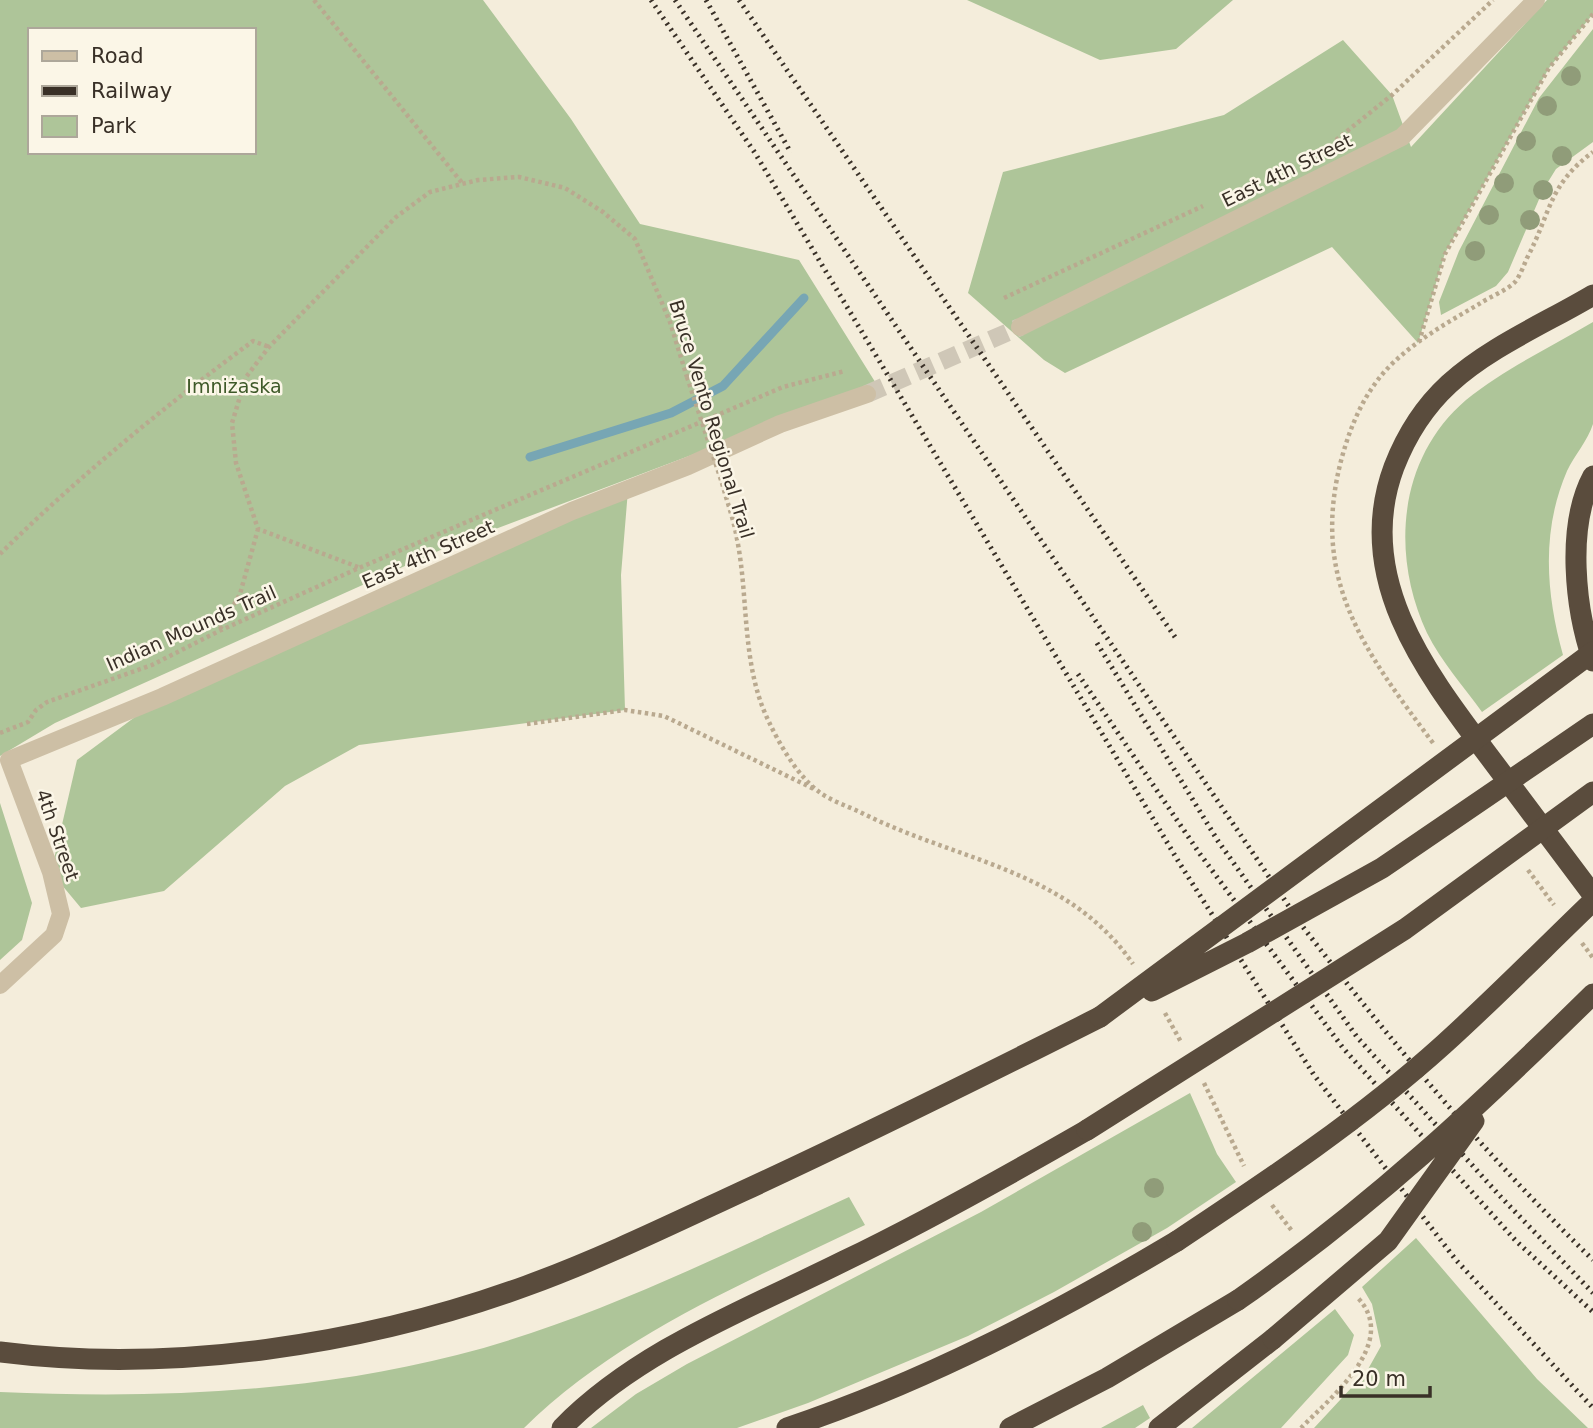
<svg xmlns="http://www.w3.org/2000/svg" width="1593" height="1428" font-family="'DejaVu Sans',sans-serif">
	<rect width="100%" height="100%" fill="#f4eddb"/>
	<path fill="#aec599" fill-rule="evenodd" d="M0 0H483L571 119 640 224 799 260 877 385 445 548 55 723 0 756ZM30 30H254V152H30Z
		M967 0H1233L1176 49 1100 60Z
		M1547 0H1593V14L1549 68 1445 253 1418 343 1332 247 1065 373 1044 360 968 293 1003 172 1224 115 1343 40 1392 95 1411 147Z
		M1593 29V142L1556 169 1543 190 1508 272 1496 286 1441 315 1439 302 1459 251 1539 98Z
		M1593 322C1593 341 1593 411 1593 424 1588 440 1574 456 1567 471 1541 531 1546 594 1563 655L1482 712C1464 687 1441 661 1427 633 1391 556 1397 459 1466 400 1504 369 1551 347 1593 322Z
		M628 490 621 575 625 710 359 745 285 786 164 891 81 908 51 872 77 760 162 697Z
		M0 803 32 903 22 940 0 960Z
		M1190 1093 1217 1154 1236 1182 1167 1228 1054 1292 968 1336 808 1403 737 1428H591L636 1394 687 1364 981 1212Z
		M849 1197 865 1225C745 1283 620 1334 524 1428H0V1392C153 1399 308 1393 457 1355 594 1320 721 1255 849 1197Z
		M1416 1238 1537 1379 1588 1428H1314L1367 1371 1381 1346 1372 1304 1362 1287Z
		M1335 1309 1354 1335 1348 1355 1281 1428H1192Z
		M1143 1405 1150 1418 1135 1428H1101Z"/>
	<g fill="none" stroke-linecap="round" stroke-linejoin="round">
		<path stroke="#77a6b4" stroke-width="9" d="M530 457 671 413 723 386 804 298"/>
		<path stroke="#cfc7b7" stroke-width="18" stroke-dasharray="18 9" stroke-linecap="butt" d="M867 394 1020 327"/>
		<path stroke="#b9a98f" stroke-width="4.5" stroke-dasharray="3.5 3.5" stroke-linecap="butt" d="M314 0 463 184
			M1336 140 1392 95 1493 0
			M1004 298 1203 206
			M1419 342 1445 254 1549 68 1593 14
			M722 483C727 502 734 520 737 539 749 599 741 665 769 722 780 745 797 775 818 791 829 800 847 806 860 812 956 861 1068 869 1133 964
			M0 554C78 477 165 406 253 341L269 347
			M358 567 258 529 236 463 232 423 246 377 269 347 396 217 430 192 478 180 519 177 565 188 603 212 635 239 670 322 687 377
			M220 629 240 594 258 529
			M527 724 625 710 664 716 814 789
			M0 733 28 722 36 710 47 702 152 665 219 631 359 568 783 387 845 371
			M1433 743C1364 650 1309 579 1342 457 1352 421 1367 387 1395 361 1420 338 1450 321 1479 304 1489 297 1506 291 1515 282 1520 276 1524 265 1527 258 1551 213 1548 185 1593 152
			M1528 870 1554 905
			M1582 943 1593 958
			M1165 1013 1181 1042
			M1204 1083 1244 1166
			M1272 1205 1292 1231
			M1301 1428C1330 1398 1401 1342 1357 1297"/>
		<path stroke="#cdbfa5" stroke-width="18" d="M1020 327 1402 137 1536 0
			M9 760 162 697 572 511 688 466 780 424 867 394
			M0 985 54 935 61 914 51 872 9 760"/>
		<path stroke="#5a4c3d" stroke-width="21" d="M1593 295C1546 323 1489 347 1449 384 1424 407 1406 436 1394 467 1352 579 1428 675 1491 759 1525 804 1559 850 1593 895
			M1593 476C1566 526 1575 609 1593 661
			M0 1352C171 1374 365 1345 526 1286 600 1259 670 1225 741 1192 862 1136 981 1077 1100 1017
			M562 1428C638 1350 748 1309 844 1261 927 1221 1007 1176 1087 1130
			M787 1428C924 1382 1053 1315 1177 1241
			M1010 1428 1107 1378 1238 1300
			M1159 1428 1273 1339"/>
		<path stroke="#393027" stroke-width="5" stroke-dasharray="2 5" stroke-linecap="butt" d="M651 0 755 153 1180 864 1314 1075 1456 1260 1593 1408
			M675 0 1303 927C1393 1044 1487 1157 1593 1260
			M706 0 791 153
			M739 0 1175 637
			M1097 643 1218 841 1357 1037 1499 1195 1593 1293
			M1078 674 1200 854 1343 1048 1516 1241 1593 1312"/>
		<path stroke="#b9a98f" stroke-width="4.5" stroke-dasharray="3.5 3.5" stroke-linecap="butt" d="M687 377 722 483"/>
		<path stroke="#5a4c3d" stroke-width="21" d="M1152 991 1247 943 1382 868 1593 724
			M1100 1017 1593 652
			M1087 1130 1405 929 1593 792
			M1177 1241C1269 1180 1361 1119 1443 1045 1494 999 1543 949 1593 901
			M1238 1300C1371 1207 1478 1107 1593 994
			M1273 1339 1388 1241 1474 1121"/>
	</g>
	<g fill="#909c79">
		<circle cx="1571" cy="76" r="10"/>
		<circle cx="1547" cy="106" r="10"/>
		<circle cx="1526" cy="141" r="10"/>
		<circle cx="1562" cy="156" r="10"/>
		<circle cx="1504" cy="183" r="10"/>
		<circle cx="1543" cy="190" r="10"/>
		<circle cx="1489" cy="215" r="10"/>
		<circle cx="1530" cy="220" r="10"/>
		<circle cx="1475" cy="251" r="10"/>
		<circle cx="1154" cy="1188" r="10"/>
		<circle cx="1142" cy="1232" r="10"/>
	</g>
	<g text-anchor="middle" stroke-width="5" stroke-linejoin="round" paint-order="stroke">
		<g font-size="19" fill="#393027" stroke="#fbf6e7">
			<text transform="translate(1287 170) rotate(-26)" y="7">East 4th Street</text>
			<text transform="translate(712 419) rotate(73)" y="7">Bruce Vento Regional Trail</text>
			<text transform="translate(428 554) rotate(-24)" y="7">East 4th Street</text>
			<text transform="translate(191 628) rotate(-24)" y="7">Indian Mounds Trail</text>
			<text transform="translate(58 835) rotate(71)" y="7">4th Street</text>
		</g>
		<g font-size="19" fill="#3e5928" stroke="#fbf6e7">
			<text x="234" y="393">Imniżaska</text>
		</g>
	</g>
	<rect x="28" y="28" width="228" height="126" fill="#fbf6e7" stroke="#ada79a" stroke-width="2"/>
	<rect x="42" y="51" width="35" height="10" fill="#cdbfa5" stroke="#ada79a" stroke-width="2"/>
	<text x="91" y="63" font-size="21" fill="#393027">Road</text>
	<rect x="42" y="86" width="35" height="10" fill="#393027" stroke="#ada79a" stroke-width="2"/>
	<text x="91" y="98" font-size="21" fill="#393027">Railway</text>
	<rect x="42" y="116" width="35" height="21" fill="#aec599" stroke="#ada79a" stroke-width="2"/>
	<text x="91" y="133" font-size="21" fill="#393027">Park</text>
	<path d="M1341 1386v10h89v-10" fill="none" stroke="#393027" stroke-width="3.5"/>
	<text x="1352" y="1386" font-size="21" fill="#393027" stroke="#fbf6e7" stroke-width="5" paint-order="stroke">20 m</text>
</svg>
